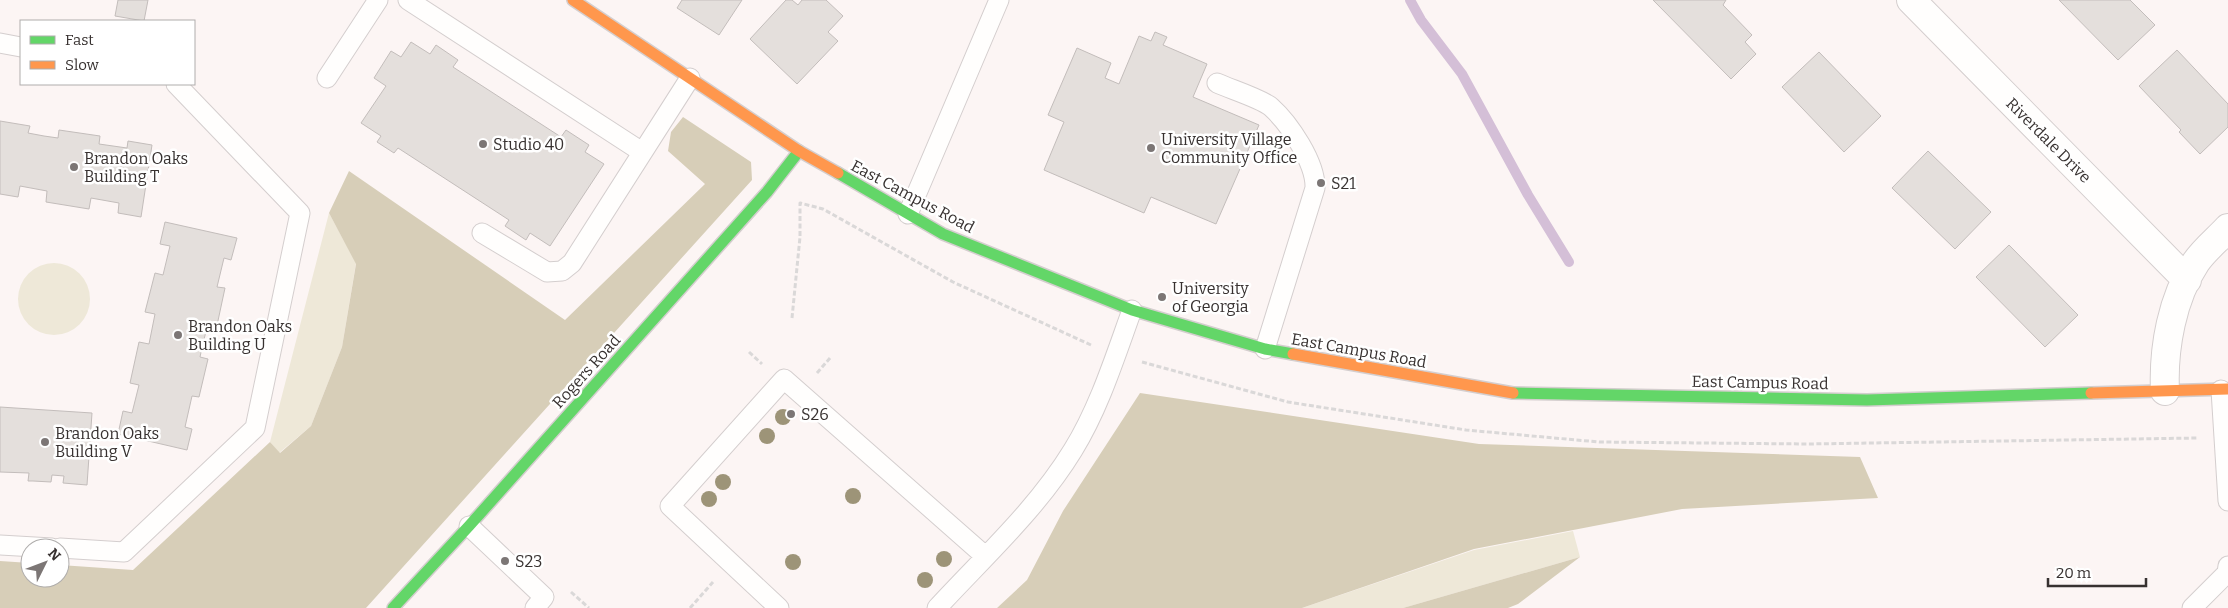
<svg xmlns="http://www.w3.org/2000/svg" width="2228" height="608" font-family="Bitter,serif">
	<rect width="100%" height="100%" fill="#fcf5f4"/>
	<path fill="#eee8d8" d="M329 213 356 263 342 347 311 426 279 453 270 442Z
		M18 299a36 36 0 1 1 72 0a36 36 0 1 1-72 0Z
		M1573 531 1580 557 1403 608H1302L1474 550Z"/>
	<path fill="#d7ceb8" d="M683 117 751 162 752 180 366 608H0V561L30 563V578H60V565L133 570 270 442 280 453 311 426 342 347 356 264 329 213 349 171 565 320 705 184 668 151 671 132Z
		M1140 393 1479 444 1860 457 1878 498 1682 509 1474 549 1302 608H997L1027 580 1063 511Z
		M1580 557 1518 604 1508 608H1403Z"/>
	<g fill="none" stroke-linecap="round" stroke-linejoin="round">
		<path stroke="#d4bfd7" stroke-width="10" d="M1410 0 1421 20 1462 74 1528 195 1569 262"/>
	</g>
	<path fill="#e4dfdc" stroke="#c3bdbb" d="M118 0H148L144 21 115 16Z
		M682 0H742L719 35 677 8Z
		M786 0H792L798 5 802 0H826L843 16 828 32 838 41 797 84 750 39Z
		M1653 0H1726L1723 5 1752 35 1745 42 1756 54 1731 79Z
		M2059 0H2130L2155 25 2118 60Z
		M1155 32 1167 37 1163 45 1207 64 1193 97 1259 125 1216 224 1151 197 1144 213 1044 170 1064 122 1048 115 1077 48 1111 63 1105 78 1119 84 1139 36 1151 41Z
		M411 42 430 54 436 45 458 60 453 67 561 137 566 130 589 145 585 152 604 164 550 246 530 233 526 240 505 226 509 220 398 148 394 153 377 142 381 136 361 123 386 86 374 78 391 51 401 57Z
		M2177 50 2228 104V127L2200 154 2179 132 2181 130 2139 86Z
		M1819 52 1881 116 1844 152 1782 87Z
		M0 121 30 126 28 133 44 136 58 138 59 130 100 136 99 144 127 148 128 141 152 145 141 217 118 213 119 203 91 198 89 209 46 202 47 191 20 186 18 197 0 194Z
		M1928 151 1991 212 1955 249 1892 188Z
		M165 222 237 238 231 260 224 258 217 287 225 288 216 330 207 328 203 343 200 357 208 359 199 397 192 396 185 427 192 429 187 450 118 434 123 411 132 413 139 385 130 383 139 342 149 344 155 314 145 312 155 273 163 275 170 246 160 244Z
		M2009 245 2078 315 2045 347 1976 277Z
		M0 407 92 413 87 485 63 483 64 476 52 475 51 482 33 481H28L29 473 0 472Z"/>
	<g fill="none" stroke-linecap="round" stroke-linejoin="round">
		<defs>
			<path id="lane" d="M408 0 642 152
				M0 43 21 47
				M327 78 378 0
				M1217 83C1230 89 1262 99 1271 107 1289 123 1316 163 1315 188L1265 349
				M908 214 999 0
				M482 233 547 272 562 271 572 263 690 78
				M2221 390 2228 501
				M469 526 544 597 535 608
				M0 545 52 548
				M60 548 124 552 255 428 300 213 176 84
				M779 608 670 506 784 379 985 556
				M937 608C983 558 1037 509 1073 450 1099 408 1115 357 1132 310
				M2192 608 2227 573 2228 566"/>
			<path id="street" d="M1911 0 2187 280
				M2165 391C2163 348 2172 298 2196 262 2205 249 2218 239 2228 228"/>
			<path id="fast" d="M838 173 943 234 1132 310 1265 349 1293 354
				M1513 393 1867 400 2091 393
				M393 608 469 526 767 192 799 151"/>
			<path id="slow" d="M573 0 799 151 838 173
				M1293 354 1513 393
				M2091 393 2228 389"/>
		</defs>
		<use href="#lane" stroke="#d4cece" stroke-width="21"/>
		<use href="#street" stroke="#d4cece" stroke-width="30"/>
		<use href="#fast" stroke="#d4cece" stroke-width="14"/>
		<use href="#slow" stroke="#d4cece" stroke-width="14"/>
		<path stroke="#dad8d8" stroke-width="3" stroke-dasharray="5 2.5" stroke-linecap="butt" d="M792 318 800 237V203L823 209 953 282 1091 345
			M749 352 762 364
			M1142 362 1288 402 1466 430 1599 442 1808 444 2197 438
			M817 373 830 358
			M571 592 589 608
			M690 608 713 582"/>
		<use href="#lane" stroke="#fffefd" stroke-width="19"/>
		<use href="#street" stroke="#fffefd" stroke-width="28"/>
		<use href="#fast" stroke="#63d668" stroke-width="11"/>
		<use href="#slow" stroke="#ff974d" stroke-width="11"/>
	</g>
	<g fill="#9d9478">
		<circle cx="783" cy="417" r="8"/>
		<circle cx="767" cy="436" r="8"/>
		<circle cx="723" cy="482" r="8"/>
		<circle cx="853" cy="496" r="8"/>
		<circle cx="709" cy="499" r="8"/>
		<circle cx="944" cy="559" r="8"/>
		<circle cx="793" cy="562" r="8"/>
		<circle cx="925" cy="580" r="8"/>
	</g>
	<g fill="#7c7675" stroke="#fff" stroke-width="2">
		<circle cx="483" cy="144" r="5"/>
		<circle cx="1151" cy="148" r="5"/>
		<circle cx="74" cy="167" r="5"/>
		<circle cx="1321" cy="183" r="5"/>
		<circle cx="1162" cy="297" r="5"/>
		<circle cx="178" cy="335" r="5"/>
		<circle cx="791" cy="414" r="5"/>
		<circle cx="45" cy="442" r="5"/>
		<circle cx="505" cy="561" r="5"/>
	</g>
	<g text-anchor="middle" stroke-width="5" stroke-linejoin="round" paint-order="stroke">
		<g font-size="16" fill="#373130" stroke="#fff" text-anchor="start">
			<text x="1161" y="145">University Village<tspan x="1161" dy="18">Community Office</tspan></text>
			<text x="493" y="150">Studio 40</text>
			<text x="84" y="164">Brandon Oaks<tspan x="84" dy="18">Building T</tspan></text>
			<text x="1331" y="189">S21</text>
			<text x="1172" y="294">University<tspan x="1172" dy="18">of Georgia</tspan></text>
			<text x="188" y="332">Brandon Oaks<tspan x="188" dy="18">Building U</tspan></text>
			<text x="801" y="420">S26</text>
			<text x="55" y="439">Brandon Oaks<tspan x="55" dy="18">Building V</tspan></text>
			<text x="515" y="567">S23</text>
		</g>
		<g font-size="16" fill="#373130" stroke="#fff">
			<text transform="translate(2049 140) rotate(45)" y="6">Riverdale Drive</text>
			<text transform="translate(913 196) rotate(28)" y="6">East Campus Road</text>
			<text transform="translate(1359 350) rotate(10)" y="6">East Campus Road</text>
			<text transform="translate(586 371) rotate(-48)" y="6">Rogers Road</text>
			<text transform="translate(1760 382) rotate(1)" y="6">East Campus Road</text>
		</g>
	</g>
	<rect x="20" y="20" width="175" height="65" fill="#ffffff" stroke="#afadac"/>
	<rect x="30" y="36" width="25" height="8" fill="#63d668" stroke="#afadac"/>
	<text x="65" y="45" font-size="15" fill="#373130">Fast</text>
	<rect x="30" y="61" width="25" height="8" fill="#ff974d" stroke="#afadac"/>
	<text x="65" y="70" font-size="15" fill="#373130">Slow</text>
	<g transform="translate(45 563) rotate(48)"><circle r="24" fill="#ffffff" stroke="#afadac"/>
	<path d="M0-4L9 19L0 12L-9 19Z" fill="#7c7675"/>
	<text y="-8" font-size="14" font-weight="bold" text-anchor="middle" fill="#373130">N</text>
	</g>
	<path d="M2048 578v8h98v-8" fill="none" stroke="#373130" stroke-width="2.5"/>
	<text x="2056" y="578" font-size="15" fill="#373130" stroke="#ffffff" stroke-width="4" paint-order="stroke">20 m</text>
</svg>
